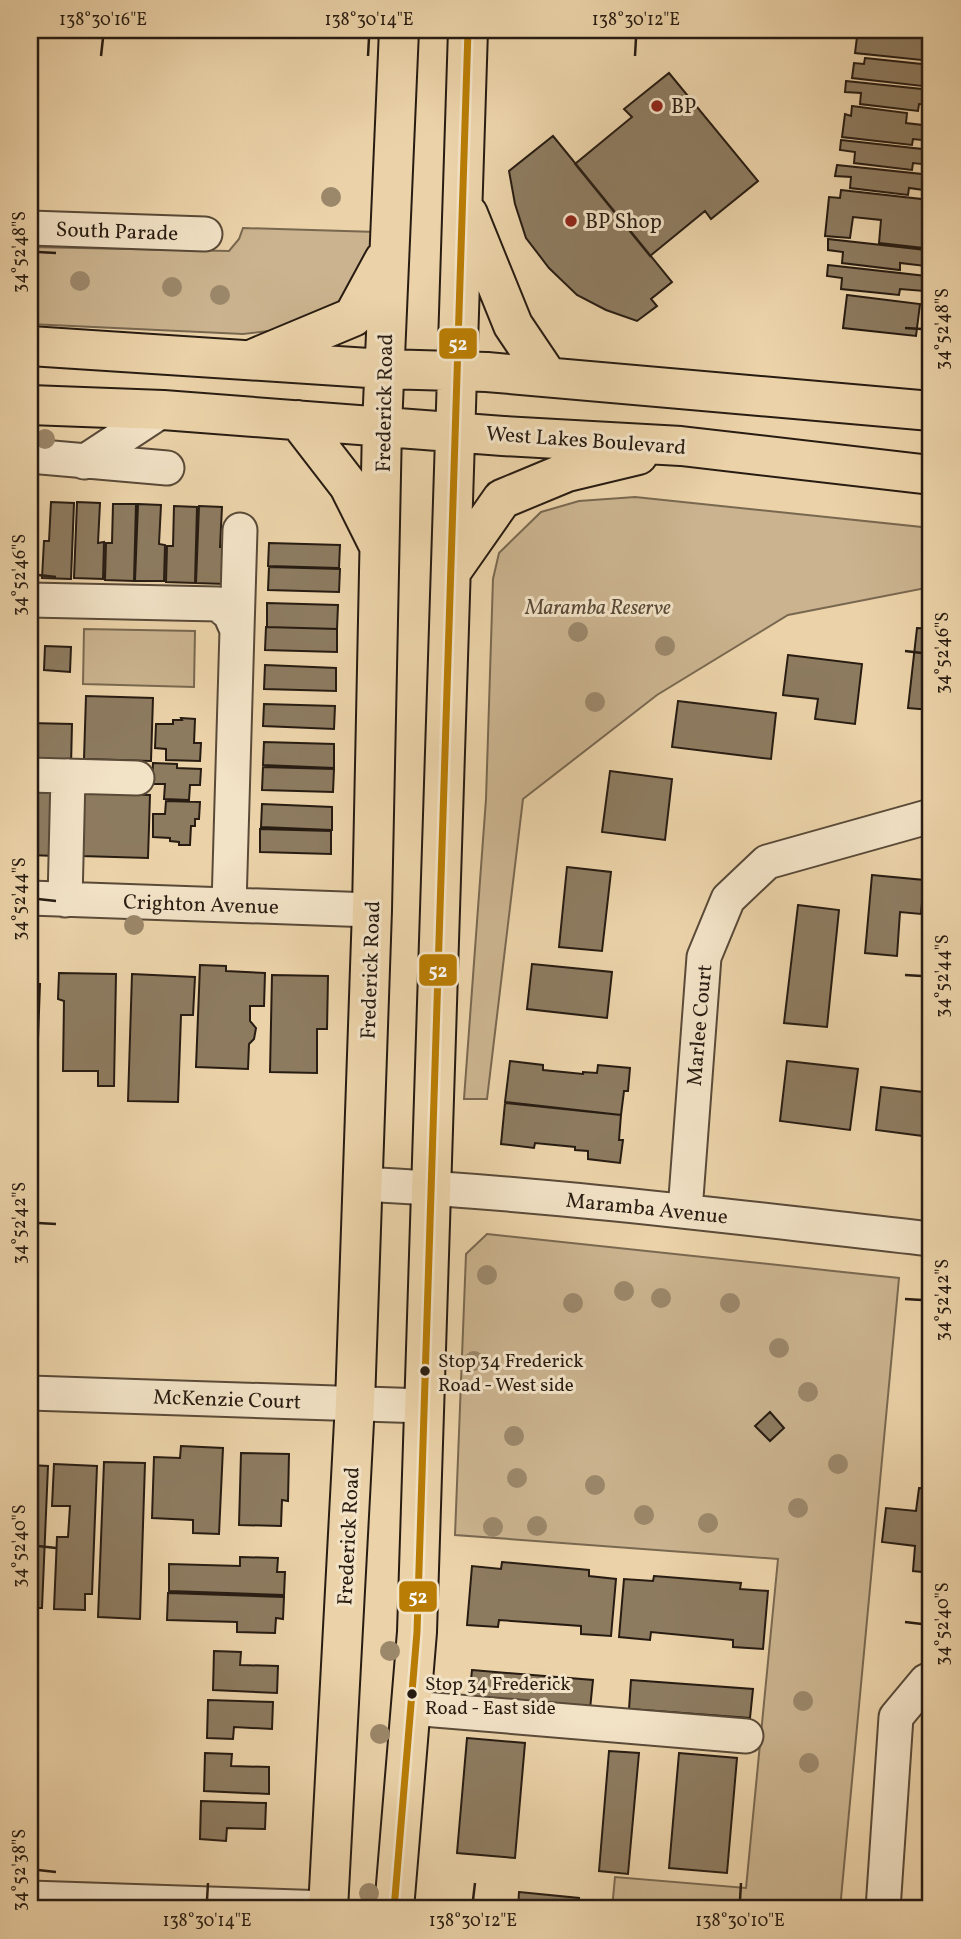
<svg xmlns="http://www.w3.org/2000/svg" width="961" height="1939" font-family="Vollkorn,serif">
	<rect width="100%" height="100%" fill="#ebd2a8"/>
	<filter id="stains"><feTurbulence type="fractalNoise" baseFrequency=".00286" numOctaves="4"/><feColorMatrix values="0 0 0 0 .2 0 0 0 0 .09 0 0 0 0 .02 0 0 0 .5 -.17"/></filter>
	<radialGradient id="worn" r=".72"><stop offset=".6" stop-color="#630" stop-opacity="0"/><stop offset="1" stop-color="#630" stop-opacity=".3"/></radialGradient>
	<path fill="#cab38e" stroke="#796850" stroke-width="2" d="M243 228 377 232 351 295 293 328 243 334 30 324V247L229 251 239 239Z
		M635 497 931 528V587L788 615 657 695 523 799 487 1099H464L486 799 493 579 499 553 541 512 579 501Z
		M84 629 195 631 194 687 83 684Z
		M487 1234 899 1278 840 1909H612L615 1877 746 1888 778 1559 455 1535 466 1254Z"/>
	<path fill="#8d7b60" stroke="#281c12" stroke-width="2" d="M867 32 931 39V61L855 53 857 37 867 38Z
		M865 58 931 65V87L852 78 854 63 864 64Z
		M669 73 758 181 711 219 705 211 650 256 575 164 632 117 624 109Z
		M846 81 931 90V105L919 104 918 111 860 104 861 93 845 92Z
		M852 106 907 113 906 123 931 126V141L913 139 912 145 842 137 845 114 851 116Z
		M553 136 672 282 651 299 657 306 637 321 606 310 577 295 549 268 526 238 515 204 509 171Z
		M841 140 931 150V165L913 163 912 170 854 163 855 152 840 150Z
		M837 165 931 175V191L909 188 908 195 850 188 851 177 835 176Z
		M841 190 930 200 924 248 879 243 881 220 853 217 850 238 825 236 829 197 840 198Z
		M828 239 926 250 925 266 900 263V270L842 263 843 252 828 250Z
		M828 265 926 276 924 291 900 289 899 295 841 289 842 278 827 276Z
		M847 295 920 304 916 336 843 328Z
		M51 502 74 503 71 579 42 578 44 541H49Z
		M77 502 100 503 98 543 104 542 103 579 74 578Z
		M113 504H136L134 581 105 580 106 543H112Z
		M138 504 161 505 159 544 165 545 164 581H135Z
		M174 506 197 507 195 583 166 582 167 546H173Z
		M199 506 222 507 220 547H226L225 584 196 583Z
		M269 543 340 545 339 568 268 566Z
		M269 567 340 569 339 592 268 590Z
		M267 603 338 605 337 629 267 627Z
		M266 627 337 629V652L265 650Z
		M917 628 931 629V710L908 708Z
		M45 646 71 647 70 672 44 670Z
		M788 655 862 664 855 724 815 719 818 699 783 695Z
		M265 665 336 668V691L264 689Z
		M86 696 153 698 151 761 84 759Z
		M678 701 776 713 771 759 672 747Z
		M264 704 335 706 334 729 263 726Z
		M181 718 195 719 194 743H201L200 761 166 760V749L155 748 156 724H173V720H182Z
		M30 723 72 724 71 766 30 765Z
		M264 742 334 744V768L263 765Z
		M153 763 177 764V768L201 769 200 785H190L189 800 164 799 165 784H152Z
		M263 767 334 769 333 792 262 790Z
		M610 771 672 779 665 840 602 832Z
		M30 792H57L55 856 30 855Z
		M83 793 150 795 148 858 81 856Z
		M166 801 200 802 199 819H195V826H191L190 845H179V842L170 841V838L153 837V814H165Z
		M262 804 332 807V830L261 827Z
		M260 829 331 831V854L260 852Z
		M567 867 611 872 602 951 559 947Z
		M872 875 924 880 921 914 900 912 897 956 865 953Z
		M798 905 839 910 827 1027 784 1023Z
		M532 964 612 972 607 1018 527 1009Z
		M200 965 226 966V971L265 973 264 1006H250V1021L256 1028 254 1039 249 1044 248 1069 196 1067Z
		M59 973 116 974 114 1086H98V1071H63L64 1001 58 999Z
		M132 974 195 977 193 1015H181L178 1102 128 1101Z
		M272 975 328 976 327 1029H317V1073L270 1072Z
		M30 984H40L38 1039H30Z
		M510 1061 543 1065V1070L583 1074V1072L597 1073 598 1065 630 1068 628 1091H624L621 1115 505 1102Z
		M787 1061 858 1069 850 1130 780 1121Z
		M881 1087 931 1093V1137L876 1130Z
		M505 1103 621 1115 619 1140H623L620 1163 588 1159V1151L575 1150V1147L535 1143 534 1148 501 1144Z
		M770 1412 784 1428 770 1441 755 1426Z
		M181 1446 223 1448 219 1534 193 1533V1520L152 1518 154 1457 180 1458Z
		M241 1453 289 1454 288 1501 282 1500 281 1526 239 1525Z
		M104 1462 145 1463 140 1619 98 1617Z
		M54 1464 97 1466 92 1594H85V1610L54 1609 57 1537H68L70 1506H52Z
		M30 1465 48 1466 42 1608H30Z
		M919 1488 931 1489V1573L913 1571 915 1546 882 1542 886 1508 916 1511Z
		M240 1557 278 1558 277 1572H285L284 1595 169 1591V1564L240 1566Z
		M502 1562 589 1570V1576L616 1579 611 1636 581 1634V1626L499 1620 498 1627 467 1625 472 1566 501 1569Z
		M654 1576 741 1583 740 1589 768 1591 763 1649 733 1647V1640L651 1632 650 1640 619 1637 624 1579 653 1581Z
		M168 1593 284 1597 283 1619 276 1618 275 1633 237 1632V1622L167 1620Z
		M214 1651 241 1652 240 1665 278 1666 277 1693 213 1690Z
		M472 1670 593 1680 590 1709 469 1700Z
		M631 1680 753 1689 750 1718 629 1709Z
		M208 1700 273 1702 272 1729 234 1727 233 1739 207 1738Z
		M467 1738 525 1743 515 1858 457 1853Z
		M609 1751 639 1753 628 1874 599 1871Z
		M205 1753 232 1754 231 1766 269 1767V1794L204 1791Z
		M679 1753 737 1758 727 1873 669 1868Z
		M201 1801 266 1803 265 1829 227 1828 226 1841 200 1839Z
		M519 1892 579 1898 578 1909H518Z"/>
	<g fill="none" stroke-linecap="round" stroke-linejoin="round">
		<defs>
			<path id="minor" d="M30 228 205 234
				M30 456 167 468
				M84 462 163 410
				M30 600 218 604 230 614 237 630 229 905
				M237 630 240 530
				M30 775 137 778
				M30 898 372 910
				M65 900 68 776
				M362 1184C553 1194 742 1218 931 1239
				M685 1211 704 957 728 899 767 862 931 816
				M30 1393 425 1406
				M411 1708 746 1736
				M30 1898 328 1908
				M883 1909 896 1717 926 1681 931 1679"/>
			<path id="major" d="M468 214 513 325 548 377
				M30 346 384 369 487 372 931 411
				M255 358 353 317 384 260
				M30 405 163 410 503 436 681 446 931 475
				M298 420 349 486 378 544
				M453 569 502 499 567 472 638 455
				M328 1909 355 1403 372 910 382 427 399 30
				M394 1909 417 1632 468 30"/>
		</defs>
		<use href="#minor" stroke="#594a38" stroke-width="37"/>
		<use href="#major" stroke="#281c12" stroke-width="42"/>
		<use href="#minor" stroke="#f2e2c6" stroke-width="33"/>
		<use href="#major" stroke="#ebd2a8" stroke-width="38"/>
		<defs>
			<path id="bus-1" d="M394 1909 417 1632 468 30"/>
		</defs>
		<use href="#bus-1" stroke="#f2e2c6" stroke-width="12"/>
		<use href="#bus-1" stroke="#b97d05" stroke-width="7"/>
	</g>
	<g fill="#9b876a">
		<circle cx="331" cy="197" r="10"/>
		<circle cx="80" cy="281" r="10"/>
		<circle cx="172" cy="287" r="10"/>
		<circle cx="220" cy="295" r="10"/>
		<circle cx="45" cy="439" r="10"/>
		<circle cx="578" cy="632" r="10"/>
		<circle cx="665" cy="646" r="10"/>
		<circle cx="595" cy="702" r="10"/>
		<circle cx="134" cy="925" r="10"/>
		<circle cx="487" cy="1275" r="10"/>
		<circle cx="624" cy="1291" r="10"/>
		<circle cx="661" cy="1298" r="10"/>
		<circle cx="573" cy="1303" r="10"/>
		<circle cx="730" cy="1303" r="10"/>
		<circle cx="779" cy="1348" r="10"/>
		<circle cx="474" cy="1361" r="10"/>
		<circle cx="808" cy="1392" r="10"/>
		<circle cx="514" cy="1436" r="10"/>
		<circle cx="838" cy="1464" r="10"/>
		<circle cx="517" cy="1478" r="10"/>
		<circle cx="595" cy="1485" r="10"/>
		<circle cx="798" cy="1508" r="10"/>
		<circle cx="644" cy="1515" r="10"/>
		<circle cx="708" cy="1523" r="10"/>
		<circle cx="537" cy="1526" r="10"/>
		<circle cx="493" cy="1527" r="10"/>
		<circle cx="390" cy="1651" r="10"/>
		<circle cx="803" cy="1701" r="10"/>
		<circle cx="380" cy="1734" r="10"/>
		<circle cx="809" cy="1763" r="10"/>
		<circle cx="369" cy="1893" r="10"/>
	</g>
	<path fill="none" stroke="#281c12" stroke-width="2.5" d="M101 56 103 38M368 56 369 38M635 56 636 38M38 252 56 253M905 328 922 329M38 575 56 577M905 651 922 653M38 899 56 901M905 975 922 976M38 1223 56 1224M905 1299 922 1300M38 1546 56 1548M905 1622 922 1624M38 1870 56 1872M207 1900 208 1883M473 1900 475 1883M740 1900 741 1883"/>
	<g fill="#8f2418" stroke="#f2e2c6" stroke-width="2.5">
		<circle cx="657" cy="106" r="7"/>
		<circle cx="571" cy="221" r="7"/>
	</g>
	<g fill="#281c12" stroke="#f2e2c6" stroke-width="2.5">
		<circle cx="425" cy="1371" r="6"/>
		<circle cx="412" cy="1694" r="6"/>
	</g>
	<g text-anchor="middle" stroke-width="6" stroke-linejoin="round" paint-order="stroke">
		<g font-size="19" fill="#281c12" stroke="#f2e2c6" text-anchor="start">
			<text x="438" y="1367">Stop 34 Frederick<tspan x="438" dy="24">Road - West side</tspan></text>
			<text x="425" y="1690">Stop 34 Frederick<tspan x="425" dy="24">Road - East side</tspan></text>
		</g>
		<g font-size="21" fill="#281c12" stroke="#f2e2c6" text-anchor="start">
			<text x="671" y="113">BP</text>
			<text x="585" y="228">BP Shop</text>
		</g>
		<g font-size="21" fill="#281c12" stroke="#f2e2c6">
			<text transform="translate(117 231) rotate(2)" y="7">South Parade</text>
			<text transform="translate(384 403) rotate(-89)" y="7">Frederick Road</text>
			<text transform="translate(586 440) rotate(4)" y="7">West Lakes Boulevard</text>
			<text transform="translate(201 904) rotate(2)" y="7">Crighton Avenue</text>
			<text transform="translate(370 970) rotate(-88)" y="7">Frederick Road</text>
			<text transform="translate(699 1025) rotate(-85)" y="7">Marlee Court</text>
			<text transform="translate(647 1208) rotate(6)" y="7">Maramba Avenue</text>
			<text transform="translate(227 1399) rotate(2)" y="7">McKenzie Court</text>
			<text transform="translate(348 1536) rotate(-87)" y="7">Frederick Road</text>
		</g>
		<g font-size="21" font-style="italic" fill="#594937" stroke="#f2e2c6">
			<text x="598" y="614">Maramba Reserve</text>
		</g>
	</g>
	<g stroke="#f2e2c6" stroke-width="2.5">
		<rect x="438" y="327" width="40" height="33" rx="7" fill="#b97d05"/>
		<rect x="418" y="953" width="40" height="34" rx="7" fill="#b97d05"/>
		<rect x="398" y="1580" width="40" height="33" rx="7" fill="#b97d05"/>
	</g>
	<g font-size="19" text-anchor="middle" font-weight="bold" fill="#fff">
		<text x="458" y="350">52</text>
		<text x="438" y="977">52</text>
		<text x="418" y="1603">52</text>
	</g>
	<rect width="961" height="1939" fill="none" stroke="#ebd2a8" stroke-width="77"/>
	<rect x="38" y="38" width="884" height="1862" fill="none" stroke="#281c12" stroke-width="2.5"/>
	<g font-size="18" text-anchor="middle" fill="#281c12">
		<text x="103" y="25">138°30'16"E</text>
		<text x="369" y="25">138°30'14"E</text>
		<text x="636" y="25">138°30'12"E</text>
		<text transform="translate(19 252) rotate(-90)" y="6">34°52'48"S</text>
		<text transform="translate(942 329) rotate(-90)" y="6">34°52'48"S</text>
		<text transform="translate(19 575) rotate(-90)" y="6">34°52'46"S</text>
		<text transform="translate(942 653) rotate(-90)" y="6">34°52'46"S</text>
		<text transform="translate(19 899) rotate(-90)" y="6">34°52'44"S</text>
		<text transform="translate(942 976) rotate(-90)" y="6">34°52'44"S</text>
		<text transform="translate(19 1223) rotate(-90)" y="6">34°52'42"S</text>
		<text transform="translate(942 1300) rotate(-90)" y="6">34°52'42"S</text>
		<text transform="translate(19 1546) rotate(-90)" y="6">34°52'40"S</text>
		<text transform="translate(942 1624) rotate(-90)" y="6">34°52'40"S</text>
		<text transform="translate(19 1870) rotate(-90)" y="6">34°52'38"S</text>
		<text x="207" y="1926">138°30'14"E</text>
		<text x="473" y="1926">138°30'12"E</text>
		<text x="740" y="1926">138°30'10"E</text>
	</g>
	<rect width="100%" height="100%" filter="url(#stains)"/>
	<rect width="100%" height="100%" fill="url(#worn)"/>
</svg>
